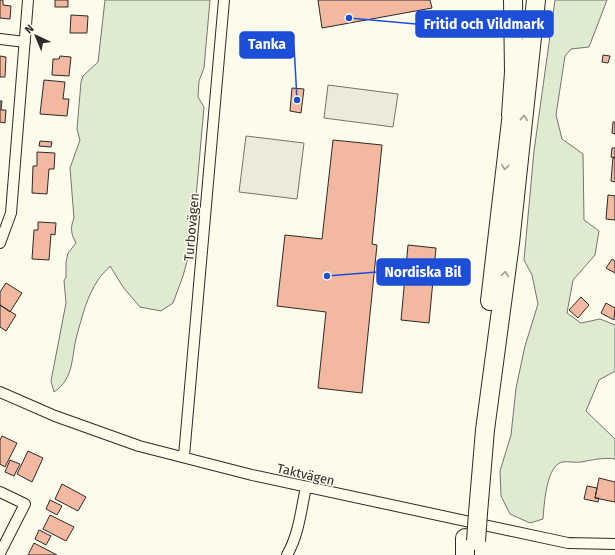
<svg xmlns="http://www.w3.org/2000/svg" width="615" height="555" font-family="'Fira Sans',sans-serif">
	<rect width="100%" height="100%" fill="#fdfbea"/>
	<path fill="#deebd1" stroke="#74746e" d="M105 0H210L204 68 199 81 198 97 204 107 192 243 183 276 173 303 161 311 140 307 123 287 110 266C106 271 101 275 98 280 87 296 82 317 77 335 71 356 75 378 54 392L51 381 66 303 64 281 66 277V262L68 253 76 243C71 234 70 228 74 218L70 168 80 140 77 129 81 82 83 76 98 62Z
		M555 0H607L589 47 571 49 565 56 556 115 562 139 583 154 584 220 599 231 595 255 573 280 567 313 581 323 600 319 615 325V371L599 380 586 411 615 439V459C604 457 592 460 581 462 575 463 568 461 562 462 546 466 544 506 543 519L530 523 510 514 501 496 500 471 511 435 516 388 525 346 538 304 532 275 524 260 534 151Z"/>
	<path fill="#eceadb" stroke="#74746e" d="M328 85 398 94 393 127 324 118Z
		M246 136 304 143 297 199 239 192Z"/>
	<path fill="#f2b8a0" stroke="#2b2b2b" d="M0 0H3V5L11 6 10 19 0 18Z
		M55 0H68V7H55Z
		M318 0H430L432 8 322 28Z
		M71 15 88 16 87 33H70Z
		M603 55 610 56 608 63 602 62Z
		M0 56 6 57 5 77H0Z
		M60 56 71 57 69 76 52 75 53 59H59Z
		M44 80 65 82 63 99H69L67 116 40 114Z
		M292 88 304 89 301 113 290 111Z
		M0 101H2L1 110H6L5 123 0 122Z
		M613 122H615V134L612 133Z
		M333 140 382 145 372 244 377 245 362 393 318 388 326 312 277 306 285 235 322 239Z
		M40 141 52 142 51 147 39 146Z
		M612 148H615V158L611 157Z
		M37 152 55 153 54 169H49L47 194 32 193 33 166H37Z
		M613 157 615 158V182L611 181Z
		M608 195 615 196V220L606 219Z
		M38 222 56 223 55 235 51 234 49 260 32 259 34 230H38Z
		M408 245 436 248 429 323 401 320Z
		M612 259 615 261V273L606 268Z
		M6 283 22 293 10 312 0 305V292Z
		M581 297 589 305 578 318 569 310Z
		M606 303 615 308 614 320 601 313Z
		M0 305 16 315 6 331 0 327Z
		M2 436 17 443 5 467 0 464V440Z
		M28 451 43 458 32 482 17 474Z
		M10 460 20 464 14 476 5 472Z
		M599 478 615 482V502L595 498Z
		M62 484 86 497 78 511 55 499Z
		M587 486 597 488 595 498H599L598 502 584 499Z
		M50 500 62 506 57 515 46 509Z
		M50 515 74 527 66 541 43 529Z
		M39 530 51 536 46 545 35 539Z
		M34 543 57 555H28Z"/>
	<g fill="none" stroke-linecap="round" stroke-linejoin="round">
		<defs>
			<path id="street" d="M0 39 25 42
				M0 243 11 213 28 0
				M0 392 55 416 139 446 252 475 568 543 615 544
				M184 456 224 0
				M0 492 25 504 0 553
				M287 555C299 534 301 510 306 487"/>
			<path id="highway" d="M511 115 514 72 513 0
				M490 301 513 104
				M478 513 485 430 510 243 536 0
				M465 555V538"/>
		</defs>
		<use href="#street" stroke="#2b2b2b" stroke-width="12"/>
		<use href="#highway" stroke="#2b2b2b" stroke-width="20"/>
		<use href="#street" stroke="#fdfbea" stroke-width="10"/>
		<use href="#highway" stroke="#fdfbea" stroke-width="18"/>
		<defs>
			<path id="highway-bridge" d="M476 541 478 513"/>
		</defs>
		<use href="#highway-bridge" stroke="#2b2b2b" stroke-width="20" stroke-linecap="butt"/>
		<use href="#highway-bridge" stroke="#fdfbea" stroke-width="18"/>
	</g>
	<defs><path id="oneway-chevron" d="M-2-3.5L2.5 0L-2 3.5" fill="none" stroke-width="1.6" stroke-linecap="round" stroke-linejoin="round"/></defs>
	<g stroke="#9e9d94">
		<use href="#oneway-chevron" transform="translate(524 118) rotate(-84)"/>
		<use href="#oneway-chevron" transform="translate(505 167) rotate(97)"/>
		<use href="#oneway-chevron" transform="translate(505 274) rotate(-82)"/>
	</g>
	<g text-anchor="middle" stroke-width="3" stroke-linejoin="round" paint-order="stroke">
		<g font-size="13" fill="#2b2b2b" stroke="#fdfbea">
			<text transform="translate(191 227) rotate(-85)" y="5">Turbovägen</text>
			<text transform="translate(306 474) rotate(13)" y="5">Taktvägen</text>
		</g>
	</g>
	<path fill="none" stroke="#1d4ed8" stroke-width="1.5" d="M349 18L416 24M297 100L294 45M327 276L377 272"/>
	<g fill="#1d4ed8" stroke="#fdfbea" stroke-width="1.5">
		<circle cx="349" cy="18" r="4"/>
		<circle cx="297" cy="100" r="4"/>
		<circle cx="327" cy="276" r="4"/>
	</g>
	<g fill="#1d4ed8" stroke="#1d4ed8" stroke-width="1.5">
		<rect x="416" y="11" width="137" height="26" rx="4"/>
		<rect x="240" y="32" width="54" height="26" rx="4"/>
		<rect x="377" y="259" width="93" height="26" rx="4"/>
	</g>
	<g font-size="14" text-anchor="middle" font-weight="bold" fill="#fff">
		<text x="484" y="29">Fritid och Vildmark</text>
		<text x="267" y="49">Tanka</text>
		<text x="423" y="277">Nordiska Bil</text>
	</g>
	<g transform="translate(36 36) rotate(316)" stroke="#fdfbea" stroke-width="3" paint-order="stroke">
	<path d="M0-3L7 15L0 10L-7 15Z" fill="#2b2b2b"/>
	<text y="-6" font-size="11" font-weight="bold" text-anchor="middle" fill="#2b2b2b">N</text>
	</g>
</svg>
